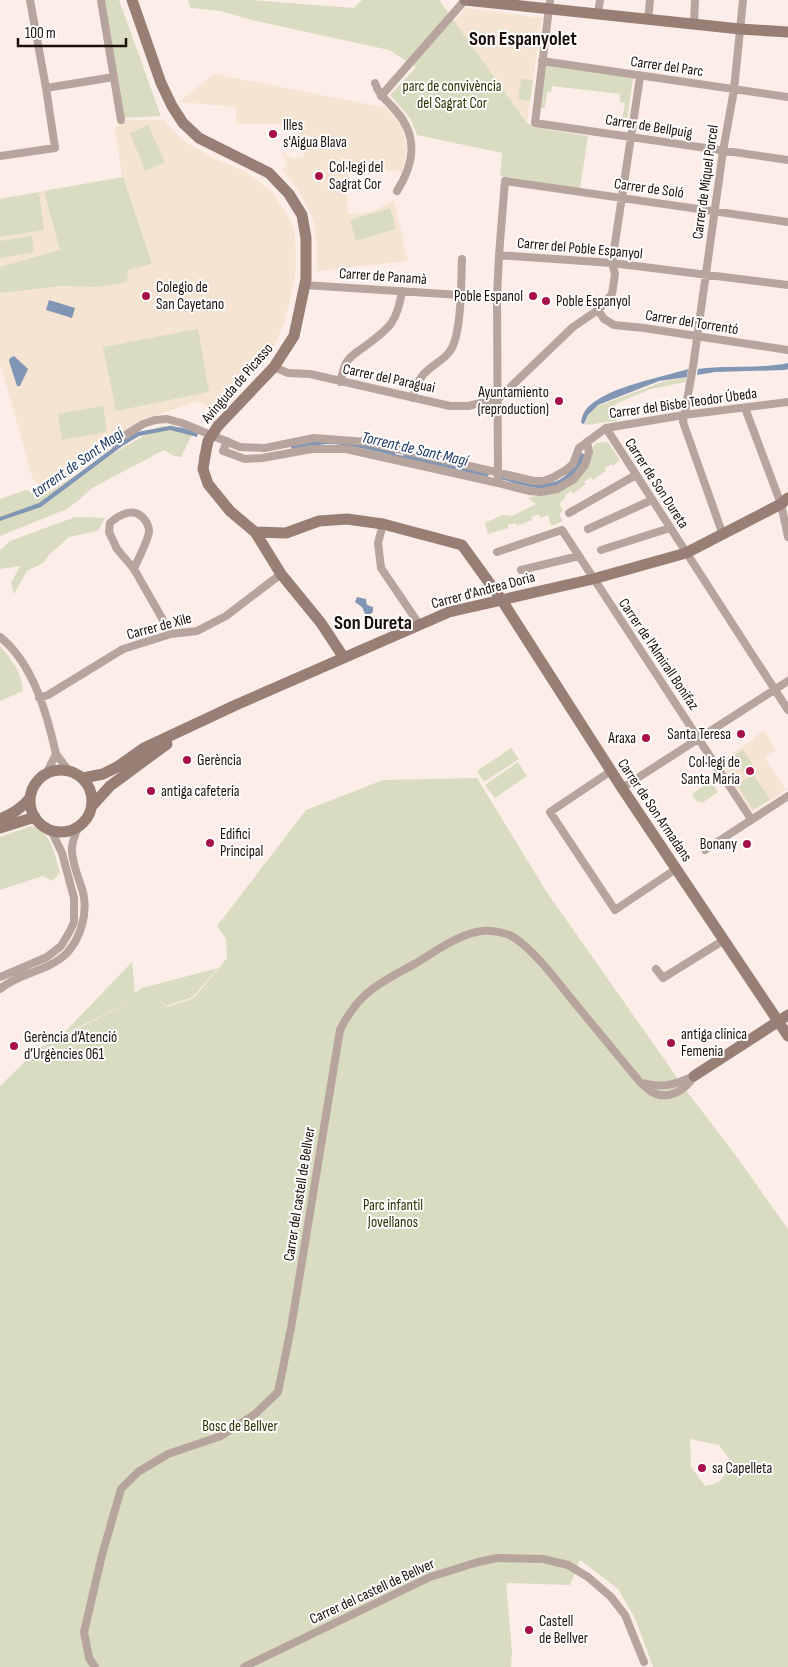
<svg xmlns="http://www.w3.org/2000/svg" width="788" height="1667" font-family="'Sofia Sans Condensed',sans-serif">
	<rect width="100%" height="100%" fill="#fdede8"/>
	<path fill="#f5e4d2" d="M465 8 542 18 527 123 454 22Z
		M214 74 387 108 402 127 407 148 402 172 352 166 346 188 348 214 363 213 374 211 394 200 408 261 317 271V246L313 219 299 191 282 170 287 166 284 156 280 153 286 152 287 157H292V159L304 157 300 124 281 126 280 124H236V107L179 102Z
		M121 120H164L181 139 213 158 245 171 273 193 291 221 295 233 296 266 294 284 284 324 274 346 252 372 241 379 239 389 214 411 198 401 144 419 115 435 111 444 112 447 82 468 51 488 43 489 33 480 0 363V199L122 177 115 128 119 125Z
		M764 731 776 750 765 758 786 790 752 812 720 762 754 739 753 738Z"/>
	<path fill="#dadcc2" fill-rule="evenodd" d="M105 0H119L161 116 124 118Z
		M188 0H250L354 8 362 0H439L527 123 533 127 588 136 580 189 500 176 502 153 417 135 410 118 390 95 416 67 389 50 252 20 221 11 190 8Z
		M544 64 633 78 627 121 622 119 625 103 620 102V94L552 86 551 92H547L545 108H539Z
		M521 79 533 80 530 101 518 99Z
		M148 125 165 162 145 171 130 133Z
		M123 177 152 264 128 270 127 282 96 287 61 286 1 293 0 289V267L60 250 44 191Z
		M39 192 44 230 0 237V199Z
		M390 208 396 229 356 241 350 220Z
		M32 236 34 252 0 258V241Z
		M198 329 209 392 116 411 103 347Z
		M686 377V382L651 389 615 404 617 421 585 425 588 416 595 407 662 382Z
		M103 406 107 432 62 440 58 414Z
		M173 425 192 435 181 457 174 456 164 450 92 488 79 500 67 509 0 536V499L26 490 43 496 77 474 159 427Z
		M608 442 620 460 613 466 612 464 605 468 606 471 593 480 591 477 584 482 586 484 573 494 571 491 564 496 565 498 559 503 563 511 559 514 563 521 551 526 548 515 540 518 539 514 531 517 532 520 517 526 516 523 508 525V528L488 534 485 523 502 515 512 516 536 504 528 498 559 490 596 443Z
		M75 517 105 518 98 531 69 537 50 554 43 563 27 571 14 594 11 583 20 566 0 569V549H2L10 541Z
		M0 646C12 660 22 673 23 691L0 701Z
		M511 748 519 759 484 782 477 771Z
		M743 750 755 768 745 774 733 756Z
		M518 762 527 776 495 798 485 785Z
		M753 774 770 799 753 810 737 785Z
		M477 778 546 891 688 1093 734 1153 788 1229V1667H653L635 1618 618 1589 580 1560 570 1585 506 1583 512 1651 511 1667H0V1086L38 1049 151 991 61 1036 132 962 135 993 142 988 218 968 193 997 166 1006 156 997 166 1007 194 998 227 958 226 939 217 926 306 810 383 780ZM690 1439 719 1445 730 1460C726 1477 722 1483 705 1486L691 1467Z
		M711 781 718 792 702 803 700 801 698 803 692 794Z
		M31 826C52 832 55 855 60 873L52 881 43 876 0 890V837Z"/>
	<path fill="#8196b4" d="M49 300 75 308 72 318 46 310Z
		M14 356 28 369 20 386H17L9 361 10 358Z
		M788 363V369L785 370 715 372 697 375 698 369C727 365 759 369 788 363Z
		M688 369 687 377 659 381 598 405 588 415 584 424 581 423C582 416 584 411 589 406 611 386 660 378 688 369Z
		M170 426 183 428 198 433 197 437 170 430 139 436 121 447 41 507 0 521V517L39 503 118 444 137 432Z
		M317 440H338L396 451 395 456C373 451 350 444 327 444 315 445 304 448 292 450L290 444Z
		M404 453 489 472 488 477 403 458Z
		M579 453 585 454C579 474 560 491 537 488 528 487 519 484 510 482L511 477C544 485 565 491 579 453Z
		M357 597 366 599 367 605 373 607V612L369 615 365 614 362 607 355 602Z"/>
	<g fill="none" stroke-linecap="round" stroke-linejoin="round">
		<path stroke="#8196b4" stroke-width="2" d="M392 455 405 457
			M500 478 512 481"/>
		<path stroke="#b6a49d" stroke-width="8" d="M101 0 121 120
			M550 0 535 123 788 160
			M598 14 600 0
			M648 20 650 0
			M694 24 695 0
			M542 61 788 97
			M375 83C379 96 388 101 396 111 419 137 414 164 397 191
			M46 88 114 77
			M381 96 465 0
			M0 156 55 148 46 88 30 0
			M499 255 612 263 788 285
			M304 285 460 295
			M598 310 604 319 614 325 644 328 788 350
			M274 367 288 373 310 374 450 406H468L498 399 573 327 598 310 612 294 615 274 612 263 640 77
			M340 382C342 376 343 369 346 363 350 356 357 352 364 347 388 329 397 324 402 291
			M413 398C416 388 419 377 427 371 434 364 445 359 450 351 462 334 461 281 462 259
			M745 408 781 504 788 537
			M606 428 788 710
			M227 441 223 451 245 459 262 458 312 449H346L498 483 529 491 541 492 557 489 574 479 585 465 589 452 587 442
			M111 444 143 424 155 420 167 419 182 423 240 447 265 448 314 438 367 442 534 481H543L552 478 566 470 573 464 579 448 606 428 684 415 788 402
			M498 483 497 297 499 255 505 181 788 222
			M569 513 636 475
			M383 524 378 543 381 568 419 624
			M588 529 652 500
			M723 535 683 422 693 367 723 151 734 90 743 0
			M601 550 670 528
			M497 552 562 530 751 819
			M134 569C137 561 149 539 149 531 149 527 147 523 145 520 135 506 120 514 110 523L109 532 117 549 134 569 171 634
			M521 570 579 556
			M0 637C33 663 47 714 56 754
			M39 698 48 695 123 649 171 634 197 631 226 616 281 574
			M611 771 550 812 615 910 676 869
			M46 774 56 754 69 771
			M622 788 788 681
			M705 850 788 796
			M656 969 663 978 724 940
			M0 977 47 957 61 946 70 931 74 922V898L62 853 51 830
			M0 989C20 972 48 972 67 953 81 937 88 913 83 892 79 879 73 866 72 852 71 843 75 834 79 826
			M643 1083C664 1089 675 1084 694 1076
			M95 1667 89 1658 84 1632 102 1555 121 1489 138 1472 168 1454 221 1436 255 1414 278 1392 291 1328 340 1030C360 990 381 983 418 962 437 950 466 929 490 931 497 931 509 934 515 938 536 953 553 976 569 996 592 1024 616 1053 639 1081 643 1085 647 1089 652 1092 668 1101 686 1090 694 1076
			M244 1667 430 1577 478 1562 497 1558 543 1559 568 1565 588 1577 611 1597 625 1615 644 1662"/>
		<path stroke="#987f75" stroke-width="11" d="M132 0 161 83 172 106 183 123 199 138 269 173 289 194 302 215 306 238V279L294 336 274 367 218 426
			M465 0 740 29 788 32
			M205 456 203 469 208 484 230 511 255 532 281 574 321 623 344 658
			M255 532 286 533 319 521 347 519 383 524 462 545 501 599 622 788 788 1036
			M30 801a31 31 0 1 1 62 0a31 31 0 1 1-62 0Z
			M83 778 103 774 117 767 144 748 238 704 449 612 593 579 686 553 781 504 788 498
			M92 806 110 786 167 744
			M0 819C13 814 22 808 30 798
			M0 828 35 817
			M694 1076 788 1015"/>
		<path stroke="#987f75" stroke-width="11" d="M205 456 208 441 218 426"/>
	</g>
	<g fill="#a60f47" stroke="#fefefe" stroke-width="2">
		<circle cx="273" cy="134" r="5"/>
		<circle cx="319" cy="176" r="5"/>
		<circle cx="146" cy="296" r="5"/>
		<circle cx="533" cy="296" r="5"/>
		<circle cx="546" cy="301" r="5"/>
		<circle cx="559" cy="401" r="5"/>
		<circle cx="741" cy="734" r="5"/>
		<circle cx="646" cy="738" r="5"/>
		<circle cx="187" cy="760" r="5"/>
		<circle cx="750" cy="771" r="5"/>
		<circle cx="151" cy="791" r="5"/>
		<circle cx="210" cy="843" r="5"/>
		<circle cx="747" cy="844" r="5"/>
		<circle cx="671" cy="1043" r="5"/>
		<circle cx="14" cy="1046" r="5"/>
		<circle cx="702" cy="1468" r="5"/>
		<circle cx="529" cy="1630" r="5"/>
	</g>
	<g text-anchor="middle" stroke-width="4" stroke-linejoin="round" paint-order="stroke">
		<g font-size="15" fill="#1c100b" stroke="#fefefe">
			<text transform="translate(667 66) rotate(8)" y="5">Carrer del Parc</text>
			<text transform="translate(649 126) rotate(9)" y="5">Carrer de Bellpuig</text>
			<text transform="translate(705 182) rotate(-82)" y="5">Carrer de Miquel Porcel</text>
			<text transform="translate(649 188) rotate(8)" y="5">Carrer de Soló</text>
			<text transform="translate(580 248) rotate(5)" y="5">Carrer del Poble Espanyol</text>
			<text transform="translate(383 276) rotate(4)" y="5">Carrer de Panamà</text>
			<text transform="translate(692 322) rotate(9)" y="5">Carrer del Torrentó</text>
			<text transform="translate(389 378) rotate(12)" y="5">Carrer del Paraguai</text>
			<text transform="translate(237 383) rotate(-49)" y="5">Avinguda de Picasso</text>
			<text transform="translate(683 403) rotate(-8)" y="5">Carrer del Bisbe Teodor Úbeda</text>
			<text transform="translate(657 483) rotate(57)" y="5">Carrer de Son Dureta</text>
			<text transform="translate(483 590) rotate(-15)" y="5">Carrer d'Andrea Doria</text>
			<text transform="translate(159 626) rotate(-15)" y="5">Carrer de Xile</text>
			<text transform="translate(659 654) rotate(56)" y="5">Carrer de l'Almirall Bonifaz</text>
			<text transform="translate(655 810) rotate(56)" y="5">Carrer de Son Armadans</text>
			<text transform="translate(299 1194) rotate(-81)" y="5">Carrer del castell de Bellver</text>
			<text transform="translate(372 1591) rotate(-25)" y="5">Carrer del castell de Bellver</text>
		</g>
		<g font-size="15" fill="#2f3000" stroke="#fefefe">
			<text x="452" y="91">parc de convivència<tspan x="452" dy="17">del Sagrat Cor</tspan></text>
			<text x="393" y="1210">Parc infantil<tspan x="393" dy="17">Jovellanos</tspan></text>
			<text x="240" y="1431">Bosc de Bellver</text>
		</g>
		<g font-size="15" fill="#1c100b" stroke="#fefefe" text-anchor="start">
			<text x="283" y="130">Illes<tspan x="283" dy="17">s'Aigua Blava</tspan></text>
			<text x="329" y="172">Col·legi del<tspan x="329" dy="17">Sagrat Cor</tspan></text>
			<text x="156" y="292">Colegio de<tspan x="156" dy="17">San Cayetano</tspan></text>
			<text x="523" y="301" text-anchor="end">Poble Espanol</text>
			<text x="556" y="306">Poble Espanyol</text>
			<text x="549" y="397" text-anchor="end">Ayuntamiento<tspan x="549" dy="17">(reproduction)</tspan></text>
			<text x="731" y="739" text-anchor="end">Santa Teresa</text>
			<text x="636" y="743" text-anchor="end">Araxa</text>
			<text x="197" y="765">Gerència</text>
			<text x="740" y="767" text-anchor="end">Col·legi de<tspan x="740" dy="17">Santa Maria</tspan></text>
			<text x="161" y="796">antiga cafetería</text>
			<text x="220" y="839">Edifici<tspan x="220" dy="17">Principal</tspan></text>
			<text x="737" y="849" text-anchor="end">Bonany</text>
			<text x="681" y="1039">antiga clínica<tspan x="681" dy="17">Femenia</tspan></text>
			<text x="24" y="1042">Gerència d’Atenció<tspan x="24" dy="17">d’Urgències 061</tspan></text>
			<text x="712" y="1473">sa Capelleta</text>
			<text x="539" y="1626">Castell<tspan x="539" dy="17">de Bellver</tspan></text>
		</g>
		<g font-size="16" font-style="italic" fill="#1d3a64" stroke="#fefefe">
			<text transform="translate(415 448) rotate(13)" y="6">Torrent de Sant Magí</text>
			<text transform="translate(77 462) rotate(-35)" y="6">torrent de Sant Magí</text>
		</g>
		<g font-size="20" font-weight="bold" fill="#1c100b" stroke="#fefefe">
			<text x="523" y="45">Son Espanyolet</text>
			<text x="373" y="629">Son Dureta</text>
		</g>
	</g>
	<path d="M18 38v8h108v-8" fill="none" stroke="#1c100b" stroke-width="2.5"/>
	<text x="25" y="38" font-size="15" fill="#1c100b" stroke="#fefefe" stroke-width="4" paint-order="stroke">100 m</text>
</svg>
